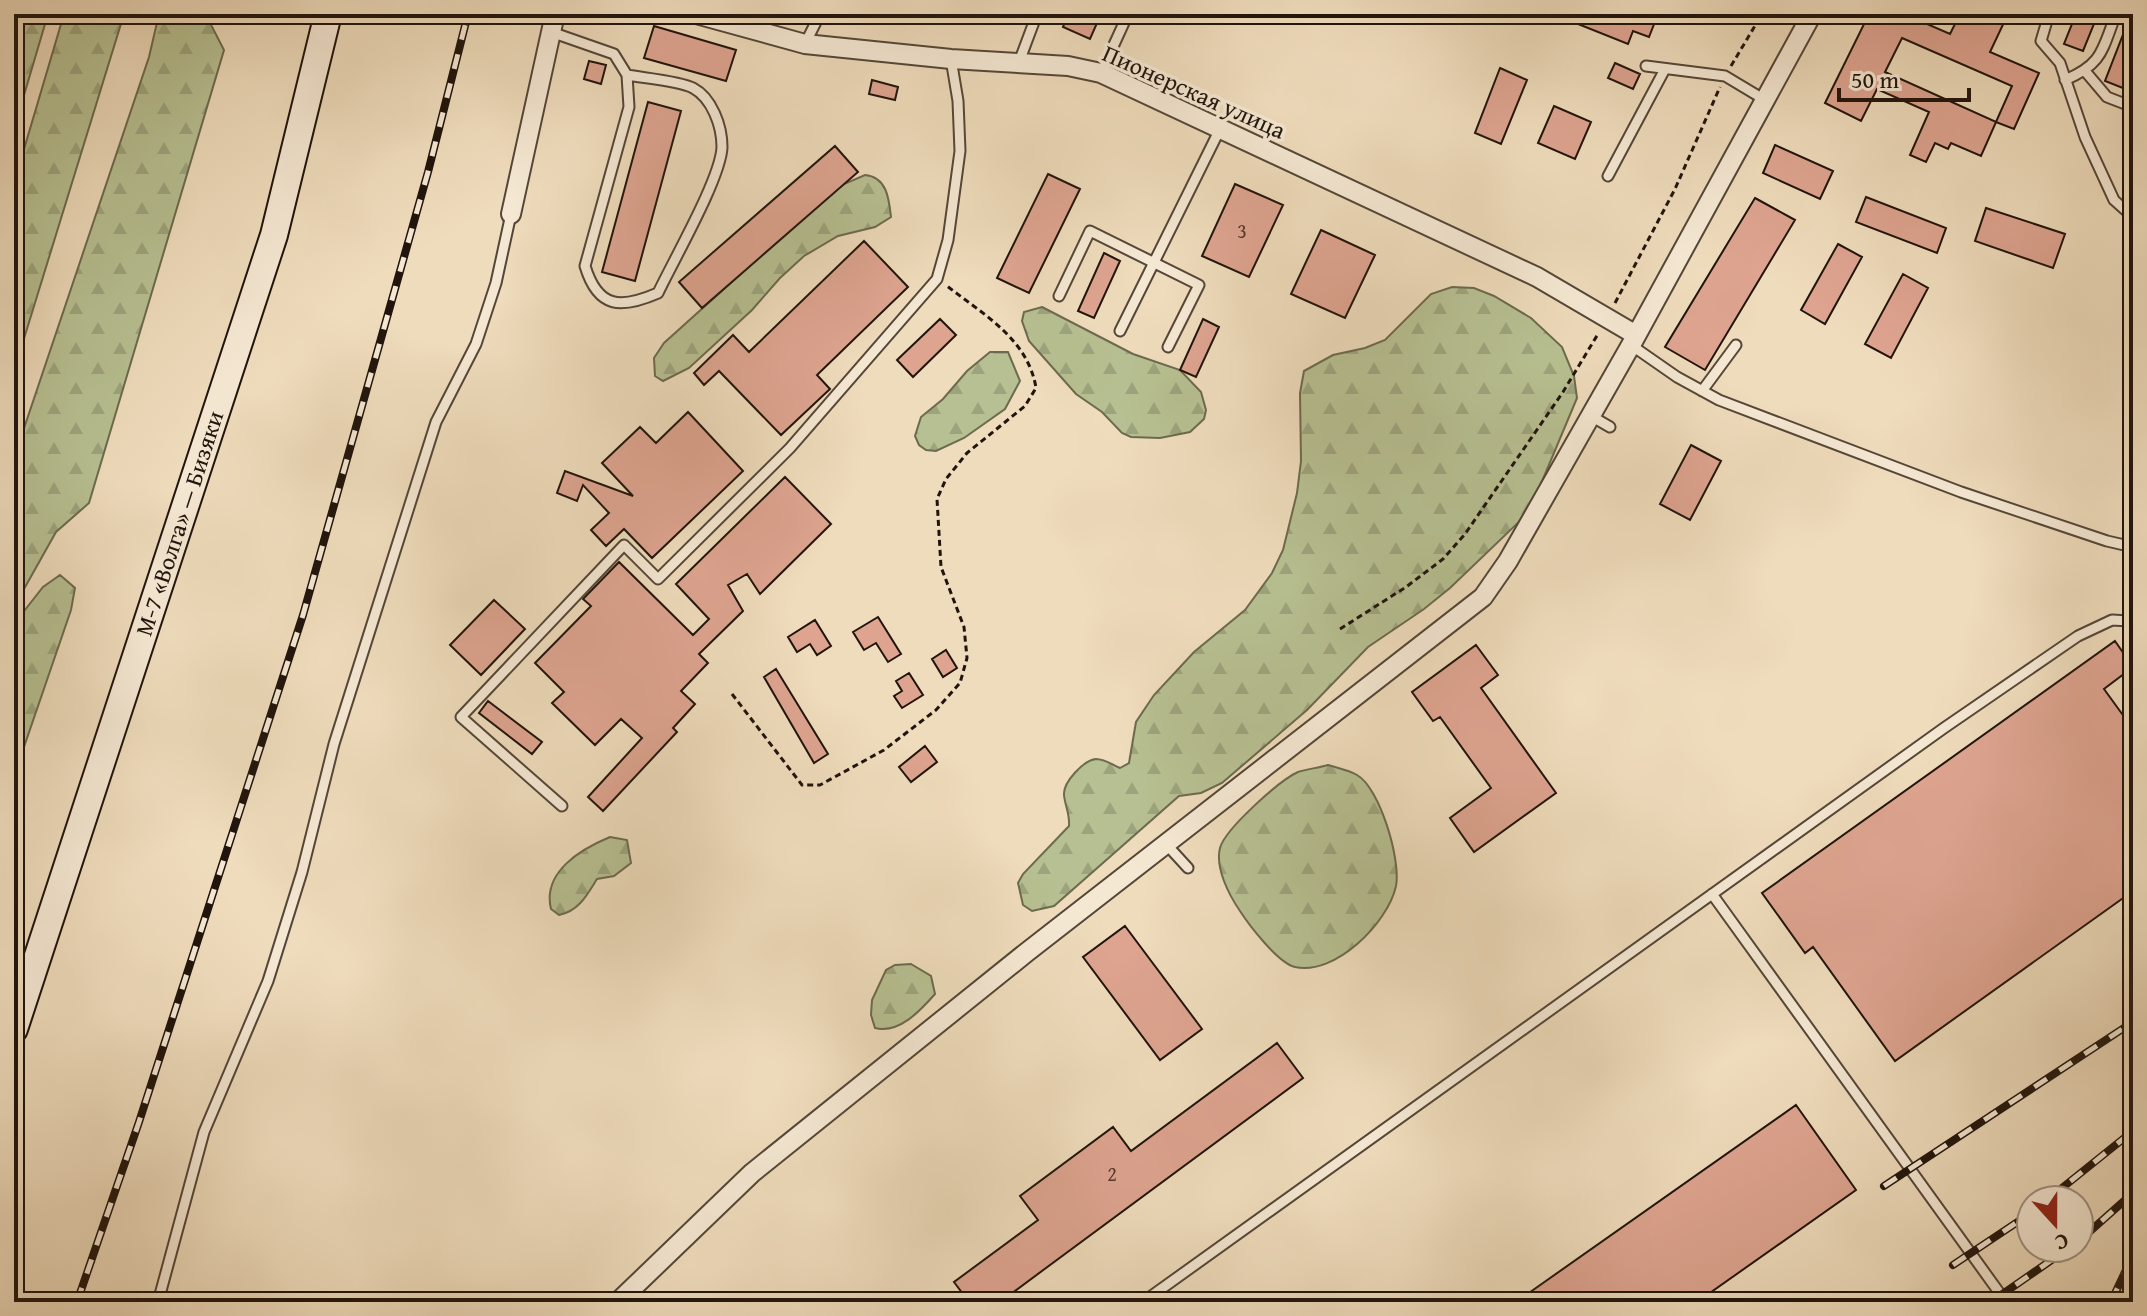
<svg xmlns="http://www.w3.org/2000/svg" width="2147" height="1316" font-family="'Gentium Book Plus',serif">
	<defs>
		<pattern id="forest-firs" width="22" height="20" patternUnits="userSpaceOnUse" patternTransform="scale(2)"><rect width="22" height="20" fill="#b7c092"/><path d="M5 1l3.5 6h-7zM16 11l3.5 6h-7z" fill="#9da47d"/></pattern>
	</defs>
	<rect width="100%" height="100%" fill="#efdcbc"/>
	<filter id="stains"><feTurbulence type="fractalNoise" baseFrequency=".0025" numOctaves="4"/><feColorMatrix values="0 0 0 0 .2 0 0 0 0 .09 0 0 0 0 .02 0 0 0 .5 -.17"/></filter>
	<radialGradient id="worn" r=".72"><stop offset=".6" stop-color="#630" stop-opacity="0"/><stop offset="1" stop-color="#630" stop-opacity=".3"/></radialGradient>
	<path fill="url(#forest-firs)" stroke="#6c6a4f" stroke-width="2" d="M14 14H48L14 129Z
		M64 14H124L14 371V183Z
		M159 14 206 15 224 50 89 503 56 532 24 589 14 595V458L149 57Z
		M865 175C887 177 889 199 891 217L875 227 838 236 804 256 780 278 752 310 689 368 663 381 655 376 654 358 664 343 837 187Z
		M1452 287 1474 288 1494 296 1531 318 1562 347 1574 376 1577 398 1538 491 1522 519 1450 588 1424 609 1368 647 1307 710 1222 783 1201 793 1179 796 1054 906 1032 911 1023 905 1018 883 1023 874 1069 826C1070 814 1065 806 1064 795 1063 782 1084 760 1096 759 1105 759 1113 765 1120 768L1129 763 1136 722 1154 695 1194 652 1245 610 1272 573 1283 550 1297 493 1301 461 1300 393 1304 371 1333 355 1365 348 1385 340 1431 294Z
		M1042 307 1133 354 1180 370 1201 392 1206 410 1204 419 1190 432 1160 438 1131 437 1122 433 1102 412 1076 394 1029 341 1022 321 1024 312Z
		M990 352H1008L1020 381 1005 409 964 438 936 451 926 450 919 445 915 436 921 417 943 399 967 371Z
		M60 575 75 588 71 610 14 776V624L43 587Z
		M1328 765C1337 768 1348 770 1357 775 1380 788 1401 860 1396 886 1388 923 1335 976 1295 967 1278 963 1249 925 1240 911 1229 895 1215 868 1220 848 1225 829 1280 780 1298 772 1307 769 1318 768 1328 765Z
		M610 837 627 840 631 863 614 876 597 879C587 895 579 911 559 915L551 909C542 872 581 849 610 837Z
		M911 964 931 976 935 994C920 1011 899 1034 875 1028L871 1015 872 1000 886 970 895 965Z"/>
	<path fill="#dea490" stroke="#20140c" stroke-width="2" fill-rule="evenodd" d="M1068 14H1101L1090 39 1063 27Z
		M1553 14H1658L1649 37 1633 31 1628 44Z
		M1869 14H1914L1913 18 1950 34 1960 14H2008L1990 52 2039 73 2014 129 1996 122 1981 156 1951 143 1948 149 1935 143 1926 162 1910 155 1929 112 1877 89 1861 121 1825 103ZM1902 38 2012 86 1996 122 1885 72Z
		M2076 14H2098L2083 51 2064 44Z
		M2131 14H2133V92L2105 81Z
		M654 26 736 50 726 81 644 58Z
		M589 61 606 65 601 84 584 79Z
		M1615 63 1640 74 1633 89 1608 78Z
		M1500 68 1527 80 1501 144 1475 133Z
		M872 80 898 87 895 100 869 94Z
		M648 102 681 111 635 281 602 272Z
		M1554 106 1591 122 1575 159 1538 143Z
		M1775 145 1833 171 1820 199 1763 173Z
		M835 146 858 172 702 308 679 282Z
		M1048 174 1080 189 1029 293 997 278Z
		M1235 184 1283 205 1249 277 1202 256Z
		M1866 197 1946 228 1937 253 1856 222Z
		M1755 198 1795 220 1705 370 1665 347Z
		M1986 208 2065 234 2053 268 1975 241Z
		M1321 230 1375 255 1345 318 1291 294Z
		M864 241 908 287 817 375 830 389 781 435 719 371 704 385 694 373 733 335 749 352Z
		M1838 244 1862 257 1825 324 1801 310Z
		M1104 253 1120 261 1094 318 1078 311Z
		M1903 274 1928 288 1891 358 1865 344Z
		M940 319 956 335 913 377 897 360Z
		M1203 319 1219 327 1196 377 1180 370Z
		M688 412 743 471 652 558 624 529 606 546 591 530 609 513 583 485 577 501 557 493 565 471 633 496 602 463 640 427 656 443Z
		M1691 445 1721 461 1690 520 1660 504Z
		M785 477 831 524 760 594 747 574 728 585 743 611 699 654 708 663 681 691 695 704 673 728 677 732 603 811 588 797 642 738 621 719 595 745 552 703 564 692 535 663 591 606 583 599 619 562 693 635 709 619 676 584Z
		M494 600 525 629 481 675 450 645Z
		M878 617 901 654 888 662 876 643 864 650 853 632Z
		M815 620 831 646 817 655 810 644 797 652 788 637Z
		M2115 641 2133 667 2104 689 2133 729V891L1895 1061 1813 947 1805 953 1762 893Z
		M1476 645 1498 675 1481 688 1556 793 1474 852 1450 818 1491 788 1440 717 1433 721 1412 692Z
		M946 650 957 668 943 677 932 659Z
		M776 669 828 754 814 763 764 677Z
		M909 673 923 695 902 708 894 696 902 691 896 681Z
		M488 701 542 742 532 754 479 713Z
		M925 746 937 762 911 782 899 767Z
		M1125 926 1202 1029 1160 1060 1083 957Z
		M1277 1043 1303 1078 1000 1302H969L954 1282 1038 1220 1020 1196 1113 1127 1131 1151Z
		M1796 1105 1856 1190 1697 1302H1516Z"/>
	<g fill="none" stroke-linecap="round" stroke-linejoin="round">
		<defs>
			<path id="service" d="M2049 14 2041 41 2060 63 2085 137 2114 200 2133 217
				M551 32 614 54 627 75 629 107 585 266C598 309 621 309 658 293 673 261 721 178 722 147 722 126 712 98 693 88 680 81 643 78 627 75
				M805 44 820 14
				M1019 62 1037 14
				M1646 66 1725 76 1765 100
				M2085 71 2107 97 2133 107
				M1101 73 1128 14
				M2065 80C2103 64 2102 50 2116 14
				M1608 176 1665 69
				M1059 296 1090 231 1199 285 1168 347
				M1120 331 1220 129
				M1631 345 1677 377 1719 400 1961 492 2107 541 2133 547
				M1702 391 1736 345
				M1591 416 1610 427
				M562 806 461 717 624 545 658 579 790 448 937 279 948 240 960 151 958 101 951 59
				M1166 844 1188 868
				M1712 894 2006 1302
				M158 1302 204 1132 268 981 302 872 334 744 436 422 476 344 496 283 511 214
				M1143 1302 1944 728 2078 636 2112 620 2129 621 2133 626"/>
			<path id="minor" d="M696 14 805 44 951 59 1068 66 1101 73 1537 277 1636 335
				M511 214 555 14
				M618 1302 752 1173 1027 952 1483 597 1508 561 1631 345 1812 14"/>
			<g id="secondary">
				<path id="s1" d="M14 1029 274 235 328 14"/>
			</g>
		</defs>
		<use href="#service" stroke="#544638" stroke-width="13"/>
		<use href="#minor" stroke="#544638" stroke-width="22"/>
		<use href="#secondary" stroke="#20140c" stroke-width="30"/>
		<path stroke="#20140c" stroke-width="3" stroke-dasharray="6 4" stroke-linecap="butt" d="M1731 66 1762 14
			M1615 303 1675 189 1720 87
			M1340 629 1406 587 1443 559 1465 534 1563 392 1598 334
			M732 694 802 785H820L884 750 936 710 960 683 967 658 964 627 941 567 937 499 946 479 967 453 1025 406 1036 388C1028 339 984 315 947 286"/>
		<use href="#service" stroke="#f5e8d3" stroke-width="9"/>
		<use href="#minor" stroke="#f5e8d3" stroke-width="18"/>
		<use href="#secondary" stroke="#f5e8d3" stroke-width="26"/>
		<defs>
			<path id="rail" d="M1884 1186 2133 1022
				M2047 1200 2133 1131
				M2079 1241 2133 1193
				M1953 1265 2031 1213
				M77 1302 139 1122 303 615 428 172 468 14
				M1991 1302 2069 1248
				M2111 1302 2133 1255"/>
		</defs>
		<use href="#rail" stroke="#20140c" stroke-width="8"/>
		<use href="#rail" stroke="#f5e8d3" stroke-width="5" stroke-dasharray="15" stroke-linecap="butt"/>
	</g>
	<g text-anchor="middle" stroke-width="7" stroke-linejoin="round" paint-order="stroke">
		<g font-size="20" fill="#50382d">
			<text x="1242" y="238">3</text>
			<text x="1112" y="1181">2</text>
		</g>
		<g font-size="24" fill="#20140c" stroke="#f5e8d3">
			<text transform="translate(1194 92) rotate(24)" y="8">Пионерская улица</text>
			<text dy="8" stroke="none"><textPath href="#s1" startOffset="532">М-7 «Волга» — Бизяки</textPath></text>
		</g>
	</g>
	<rect width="2147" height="1316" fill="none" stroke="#efdcbc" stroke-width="48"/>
	<rect x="16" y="16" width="2115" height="1284" fill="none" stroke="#20140c" stroke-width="4"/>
	<rect x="24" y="24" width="2099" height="1268" fill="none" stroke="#20140c" stroke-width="2"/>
	<g transform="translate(2055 1224) rotate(159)"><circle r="38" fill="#f5e8d3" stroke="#a09383" stroke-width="2"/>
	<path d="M0-6L14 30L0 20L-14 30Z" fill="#8f2418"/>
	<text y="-12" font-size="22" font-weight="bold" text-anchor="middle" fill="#20140c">С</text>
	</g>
	<path d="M1839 88v12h130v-12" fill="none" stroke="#20140c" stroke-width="4"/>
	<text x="1851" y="88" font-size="24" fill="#20140c" stroke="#f5e8d3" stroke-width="6" paint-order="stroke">50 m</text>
	<rect width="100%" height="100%" filter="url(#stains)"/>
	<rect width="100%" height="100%" fill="url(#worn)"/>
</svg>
